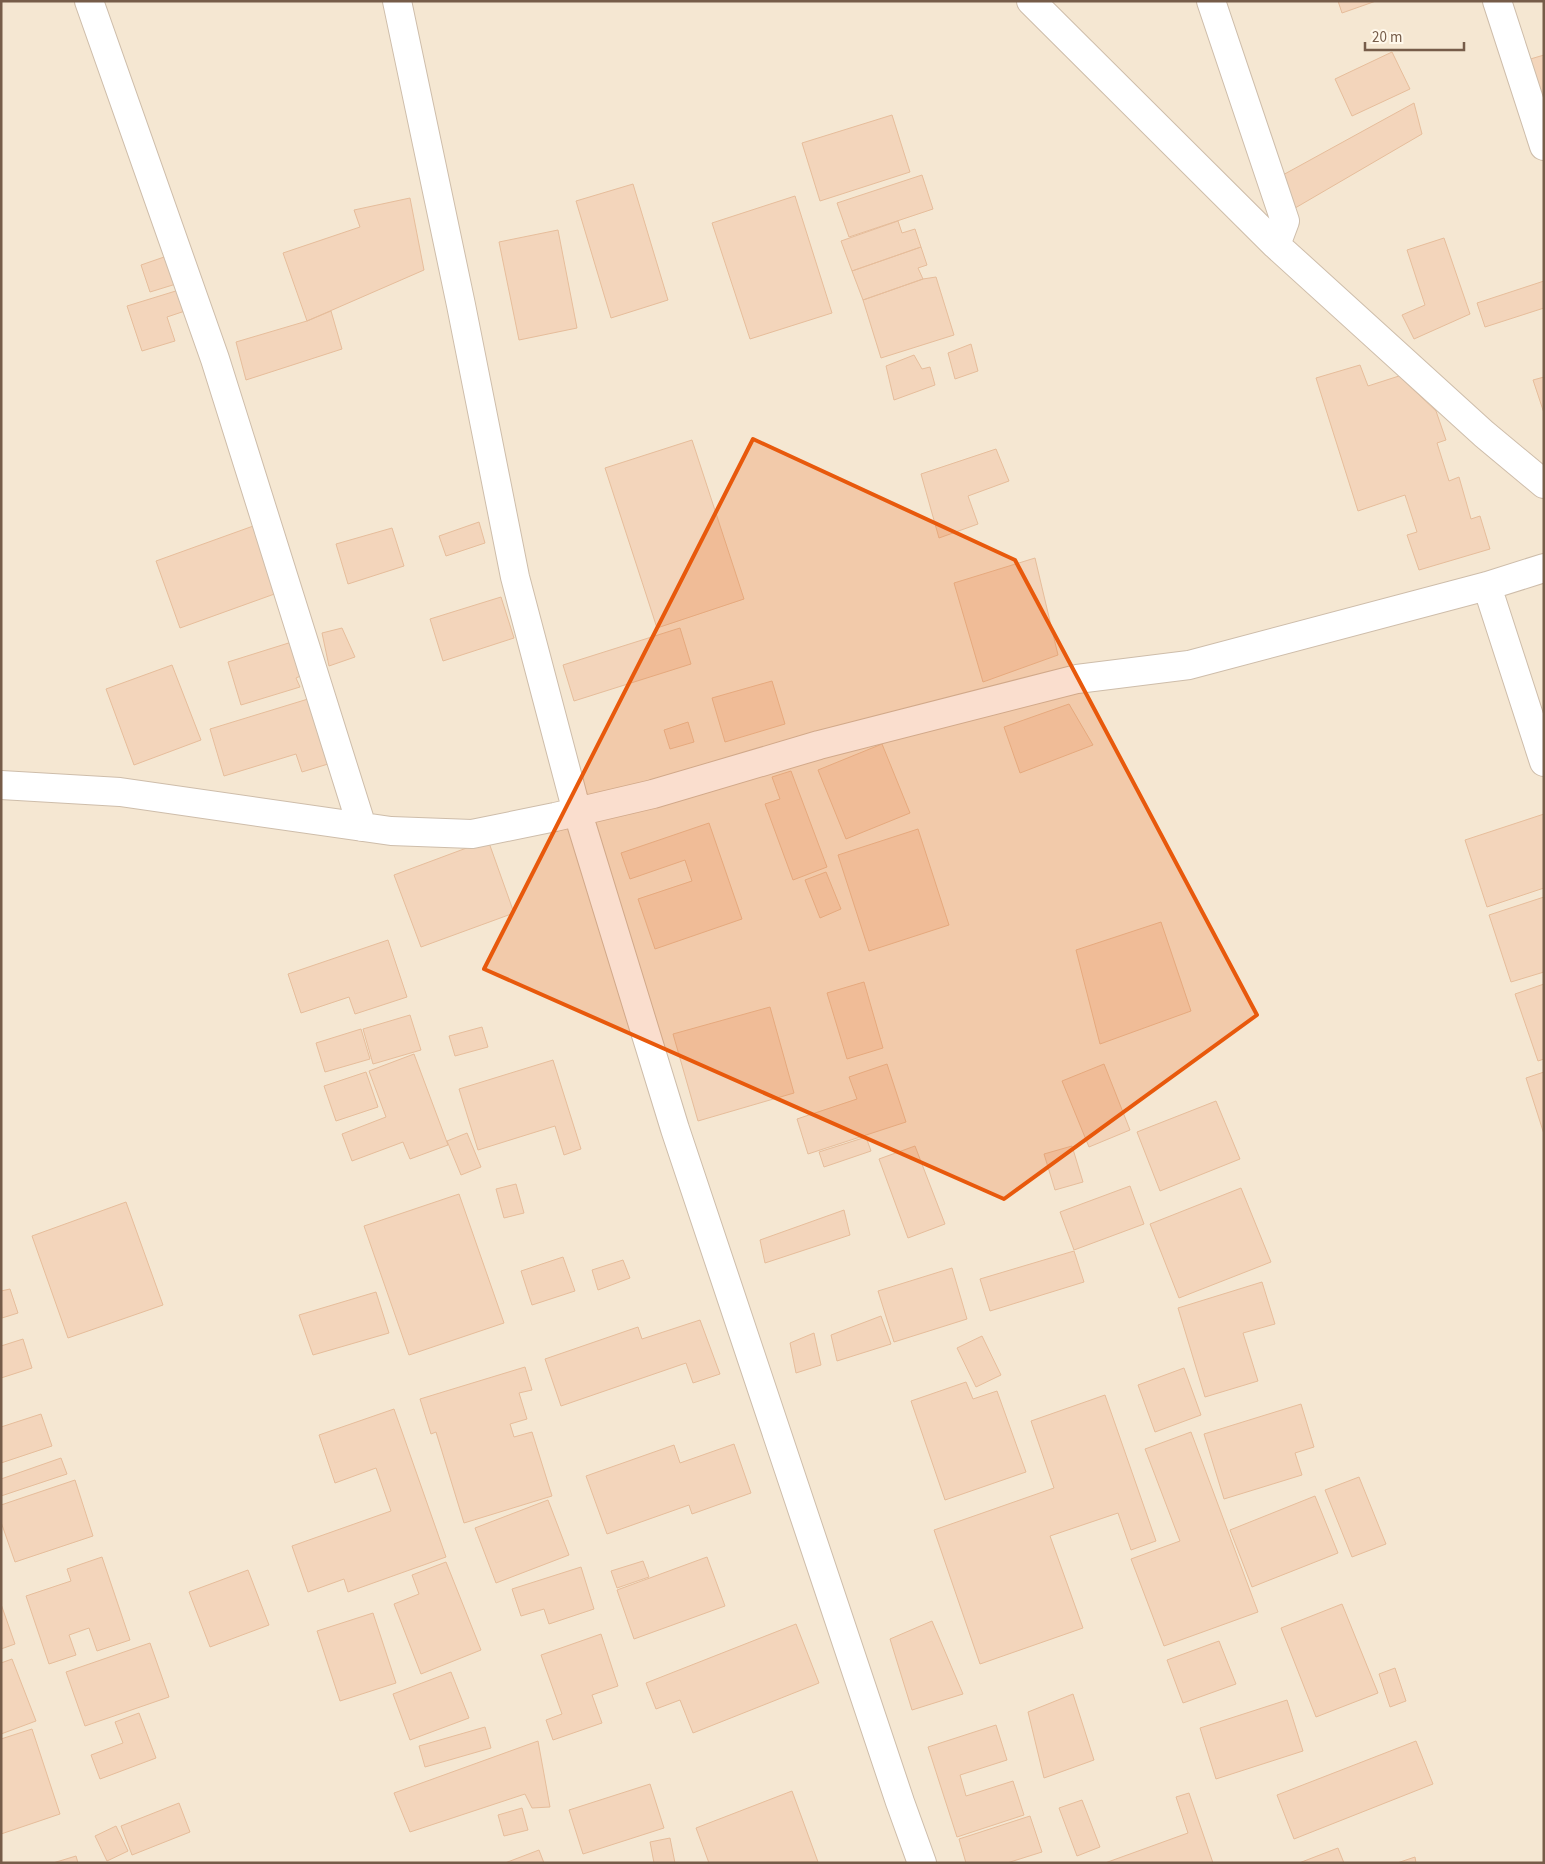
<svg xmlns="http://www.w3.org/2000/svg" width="1545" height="1864" font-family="'Source Sans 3',sans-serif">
	<rect width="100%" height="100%" fill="#fdf5e4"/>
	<path fill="#f5e7d2" d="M1 1H1544V1863H1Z"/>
	<path fill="#f3d5bb" stroke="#e6bd9b" d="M1338 1H1376L1342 13Z
		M1392 52 1410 89 1352 116 1335 79Z
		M1544 55V94L1538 96 1527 60Z
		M1414 103 1422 134 1290 211 1281 176Z
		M892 115 910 172 820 201 802 143Z
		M922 175 933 209 849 237 837 203Z
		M633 184 668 300 611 318 576 201Z
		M795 196 832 313 750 339 712 223Z
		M410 198 424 270 307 321 283 253 360 227 354 210Z
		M898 221 902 233 915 229 921 247 852 271 841 241Z
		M558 230 577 328 519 340 499 242Z
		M1444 238 1470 314 1414 339 1402 315 1425 305 1407 250Z
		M921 247 927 265 918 268 923 279 863 300 852 271Z
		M167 256 176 284 150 292 141 265Z
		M936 277 954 335 881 358 863 300 923 279Z
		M1544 281V308L1485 327 1477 303Z
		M179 290 185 311 167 317 175 341 142 351 127 306Z
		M331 311 342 349 246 380 236 342 307 321Z
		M971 344 978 371 955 379 948 353Z
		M914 355 922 369 930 367 935 385 894 400 886 366Z
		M1360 365 1368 386 1399 376 1436 411 1446 440 1437 443 1449 481 1459 477 1471 519 1480 516 1490 549 1419 570 1407 535 1417 532 1405 495 1358 511 1316 378Z
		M1544 377V413L1533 380Z
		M692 440 744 599 657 628 605 468Z
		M996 449 1009 481 968 496 978 524 939 538 921 474Z
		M479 522 485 543 446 556 439 536Z
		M256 525 280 592 180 628 156 561Z
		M392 528 404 566 348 584 336 544Z
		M1035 558 1058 655 983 682 954 583Z
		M501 597 514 638 443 661 430 619Z
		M342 628 355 657 329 666 322 633Z
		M680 628 691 664 574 701 563 665Z
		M295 641 305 674 296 678 300 687 241 705 228 662Z
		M172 665 201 740 134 765 106 689Z
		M772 681 785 724 725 742 712 698Z
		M308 699 328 764 302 772 296 754 224 776 210 729Z
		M1069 704 1093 745 1020 773 1004 727Z
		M688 722 694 742 670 749 664 730Z
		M882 744 910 813 846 839 818 770Z
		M791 771 827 867 793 880 765 804 780 799 772 777Z
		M1544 814V888L1487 907 1465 840Z
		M709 823 742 919 655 949 638 899 692 881 685 860 630 879 621 853Z
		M918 829 949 925 869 951 838 855Z
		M488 840 514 913 421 947 394 875Z
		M826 872 841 909 820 918 805 880Z
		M1544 897V972L1511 982 1489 915Z
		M1161 922 1191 1011 1100 1044 1076 950Z
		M388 940 407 997 355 1014 349 997 301 1013 288 974Z
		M864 982 883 1048 847 1059 827 993Z
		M1544 984V1059L1538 1061 1515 994Z
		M770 1007 794 1093 698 1121 673 1034Z
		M410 1015 421 1050 373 1064 363 1029Z
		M482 1027 488 1047 455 1056 449 1036Z
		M361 1029 370 1059 325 1072 316 1043Z
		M414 1054 448 1145 410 1159 403 1142 352 1161 342 1134 386 1117 369 1071Z
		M553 1060 581 1149 564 1155 555 1126 478 1150 459 1089Z
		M887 1064 906 1122 808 1154 797 1119 857 1099 849 1077Z
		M1104 1064 1130 1130 1089 1147 1062 1081Z
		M366 1072 378 1107 336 1121 324 1086Z
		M1544 1072V1134L1526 1078Z
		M1216 1101 1240 1159 1160 1191 1137 1132Z
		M467 1133 481 1167 461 1175 447 1141Z
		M866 1137 871 1151 824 1167 819 1152Z
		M915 1146 945 1224 908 1238 879 1159Z
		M1072 1146 1083 1182 1055 1190 1044 1154Z
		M516 1184 524 1213 504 1218 496 1189Z
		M1130 1186 1144 1224 1074 1250 1060 1212Z
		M1241 1188 1271 1262 1179 1298 1150 1224Z
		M459 1194 504 1323 409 1355 364 1226Z
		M126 1202 163 1305 68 1338 32 1236Z
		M844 1210 850 1235 765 1263 760 1240Z
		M1074 1251 1084 1282 990 1311 980 1279Z
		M563 1257 575 1291 532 1305 521 1271Z
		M623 1260 630 1278 598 1290 592 1270Z
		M952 1268 967 1319 894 1342 878 1291Z
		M1262 1282 1275 1324 1243 1333 1258 1381 1205 1397 1178 1308Z
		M10 1289 18 1313 2 1318 1 1291Z
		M376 1292 389 1333 313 1355 299 1315Z
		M881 1316 891 1344 837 1361 831 1335Z
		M700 1320 720 1374 693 1383 686 1363 561 1406 545 1359 638 1327 642 1339Z
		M814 1333 821 1365 796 1373 790 1343Z
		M982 1336 1001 1375 976 1387 957 1348Z
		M23 1339 32 1368 1 1378V1346Z
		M525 1367 532 1390 519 1393 527 1419 510 1424 514 1437 532 1432 552 1496 464 1523 436 1432 431 1434 420 1399Z
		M1184 1368 1201 1415 1155 1432 1138 1385Z
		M966 1382 973 1399 997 1391 1026 1472 945 1500 911 1401Z
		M1105 1395 1156 1541 1131 1550 1118 1513 1050 1536 1083 1628 980 1664 934 1530 1054 1488 1031 1421Z
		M1301 1404 1314 1447 1295 1453 1302 1475 1224 1499 1204 1434Z
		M394 1409 446 1557 348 1592 344 1579 308 1592 292 1546 391 1511 376 1468 335 1483 319 1435Z
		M41 1414 52 1446 1 1463V1427Z
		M1191 1432 1258 1612 1164 1646 1131 1559 1180 1541 1145 1449Z
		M734 1444 751 1493 692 1514 689 1505 607 1534 586 1476 674 1445 680 1463Z
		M61 1458 67 1474 1 1496V1479Z
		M1359 1477 1386 1544 1352 1557 1325 1490Z
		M75 1480 93 1536 15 1562 1 1522V1505Z
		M1315 1496 1338 1553 1252 1587 1230 1530Z
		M548 1500 569 1555 496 1583 475 1528Z
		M102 1557 130 1640 97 1651 89 1628 69 1635 76 1655 49 1664 26 1596 71 1581 67 1569Z
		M707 1557 725 1606 634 1639 617 1590Z
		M643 1561 649 1577 617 1588 611 1571Z
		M446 1562 481 1650 421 1674 394 1604 419 1594 412 1575Z
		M581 1567 594 1609 549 1624 544 1609 521 1616 512 1589Z
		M248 1570 269 1625 210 1647 189 1592Z
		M1 1604 15 1644 1 1649Z
		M1342 1604 1378 1693 1316 1717 1281 1628Z
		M373 1613 396 1683 340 1701 317 1631Z
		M932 1621 963 1694 912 1710 890 1639Z
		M796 1624 819 1683 693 1733 680 1700 656 1709 646 1683Z
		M601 1634 618 1686 592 1695 602 1723 553 1740 546 1720 562 1714 541 1655Z
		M1219 1641 1236 1684 1183 1703 1167 1660Z
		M150 1643 169 1697 85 1726 66 1672Z
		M12 1659 36 1721 1 1734V1663Z
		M1395 1668 1406 1701 1390 1707 1379 1674Z
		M451 1672 469 1718 410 1740 393 1694Z
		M1073 1694 1094 1760 1044 1778 1028 1712Z
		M1287 1700 1303 1751 1216 1779 1200 1728Z
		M139 1713 156 1758 100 1779 91 1755 123 1743 115 1722Z
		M996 1725 1007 1760 960 1775 966 1796 1013 1781 1024 1815 957 1837 928 1747Z
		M485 1727 491 1748 425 1767 419 1746Z
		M32 1729 60 1814 1 1834V1739Z
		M538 1741 550 1807 532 1808 525 1794 410 1832 394 1793Z
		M1416 1741 1433 1784 1294 1839 1277 1795Z
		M650 1784 664 1828 583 1854 569 1810Z
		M792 1791 818 1862 709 1863 696 1828Z
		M1189 1793 1213 1863H1105L1188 1833 1176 1797Z
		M1082 1800 1100 1847 1077 1856 1059 1808Z
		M179 1803 190 1832 132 1855 121 1826Z
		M522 1808 528 1830 504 1836 498 1815Z
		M1030 1816 1042 1852 1007 1863H966L959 1839Z
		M116 1826 128 1851 107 1861 95 1836Z
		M670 1838 675 1863H654L650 1842Z
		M1338 1848 1344 1863H1299Z
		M539 1850 544 1863H505Z
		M76 1856 78 1863H53Z
		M1415 1857 1416 1863H1397Z"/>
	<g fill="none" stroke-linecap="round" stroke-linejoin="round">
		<defs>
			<path id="minor" d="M89 1 215 359 362 827
				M397 1 461 305 515 577 573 797 675 1129 900 1802 922 1863
				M1031 1 1276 245 1484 434 1544 484
				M1211 1 1285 221 1276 245
				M1497 1 1544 146
				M1487 586 1544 762
				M1 785 120 792 391 831 472 834 555 817 653 794 819 745 1077 679 1189 665 1487 586 1544 568"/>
		</defs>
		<use href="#minor" stroke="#cebdaa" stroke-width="30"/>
		<use href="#minor" stroke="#fff" stroke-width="28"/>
	</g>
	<path fill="#e8590c" fill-opacity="0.2" stroke="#e8590c" stroke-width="4" stroke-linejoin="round" d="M753 439 1015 560 1257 1015 1004 1199 484 969Z"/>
	<rect width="1545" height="1864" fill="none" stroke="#765c49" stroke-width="5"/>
	<path d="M1365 42v8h99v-8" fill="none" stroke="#765c49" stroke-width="2.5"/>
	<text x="1372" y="42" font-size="15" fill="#765c49" stroke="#fff8eb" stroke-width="4" paint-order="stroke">20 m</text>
</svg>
